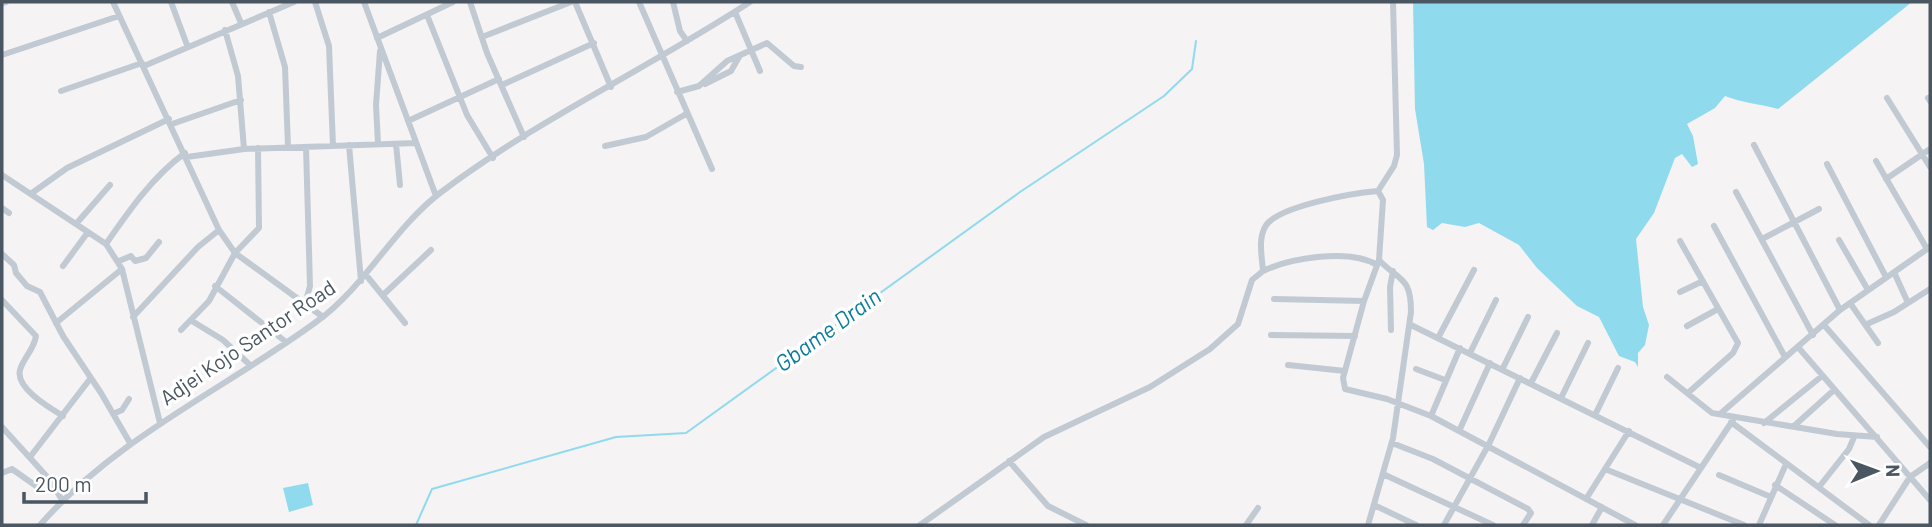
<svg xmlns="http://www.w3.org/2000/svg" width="1932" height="527" font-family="Barlow,sans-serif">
	<rect width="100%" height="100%" fill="#f5f3f3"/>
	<path fill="#90daee" d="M1413 2H1912L1778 109C1760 104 1742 103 1725 96L1715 108 1687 124 1693 136 1698 164 1692 167 1682 154 1675 158 1654 213 1636 239 1643 307 1649 325 1645 345 1638 353V367L1635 362 1619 356 1599 317 1577 306 1537 268 1519 245 1479 223 1465 227 1442 223 1433 230 1427 227 1424 164 1415 109Z
		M308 483 313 505 289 512 283 488Z"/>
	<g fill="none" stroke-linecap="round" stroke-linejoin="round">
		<path stroke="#90daee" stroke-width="2" d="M416 525 432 489 616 437 686 433 1020 192 1164 96 1192 69 1196 41"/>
		<path stroke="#c1cad2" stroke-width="6" d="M113 2 219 230 235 253 323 317
			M171 2 187 45
			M232 2 241 23
			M315 2 329 46 333 146
			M364 2 436 196
			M470 2 487 53 524 137
			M575 2 611 87
			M639 2 712 169
			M673 2 680 31 687 41
			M2 3 6 2
			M269 12 285 67 288 147
			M735 12 760 71
			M427 15 467 115 493 158
			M225 30 238 76 244 149
			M482 37 571 2
			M377 38 453 2
			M2 55 119 16
			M144 66 294 2
			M705 84 731 71 739 57
			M502 85 594 43
			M61 91 142 63
			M677 92 699 86 727 61 767 43 794 66 801 67
			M1887 98 1930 167
			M1928 98 1930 101
			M408 121 499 79
			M172 124 241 100
			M378 144 376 105 380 51
			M396 144 400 185
			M349 145 361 281
			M1754 145 1840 310
			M605 146 646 137 686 114
			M187 157 244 149 416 143
			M1876 161 1927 249
			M1827 164 1886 277
			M2 175 106 244 122 269 160 423
			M1886 179 1930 149
			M1736 192 1813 335
			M32 193 67 168 169 119
			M2 208 9 213
			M76 224 110 185
			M1714 226 1785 357
			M1762 239 1819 209
			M1839 240 1868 290
			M1680 241 1738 343 1733 353 1689 392
			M106 244C128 212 153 176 185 153
			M2 254 14 265 16 273 27 286 40 292 63 336 101 393 130 443
			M1379 260 1364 301 1343 378 1345 389 1387 399 1431 416 1635 525
			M119 261 131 256 135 261 146 258 159 242
			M63 266 88 232
			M1263 271C1290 258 1350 248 1377 265
			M1894 272 1908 303
			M366 275 405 323
			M215 286 286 342
			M1680 292 1703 281
			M383 295 431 250
			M1274 299 1364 301
			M2 300 36 336C34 350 23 358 20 370 15 388 50 408 63 416
			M1850 303 1878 343
			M305 304 310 286 306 147
			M133 317 198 247 219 230
			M192 321 223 340 250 365
			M56 323 122 269
			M1867 324 1894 312 1930 289
			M1411 325 1699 467
			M1824 325 1930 447
			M1687 326 1718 309
			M181 330 209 301 235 253 259 228 258 148
			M1391 330 1390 287 1393 271
			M1271 335 1355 336
			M1438 338 1474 270
			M1798 347 1930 500
			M1470 353 1496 300
			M1288 365 1345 371
			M1503 368 1528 317
			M1416 369 1445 380
			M1667 377 1712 413 1837 434 1877 437
			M1531 383 1557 333
			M1561 398 1588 343
			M113 414 122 410 129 399
			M1720 414 1840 310 1930 247
			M1595 415 1618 368
			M1431 416 1460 348
			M1731 422 1869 525
			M1764 423 1822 376
			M1794 426 1834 390
			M2 427 50 480 62 500
			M1460 429 1490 363
			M1392 443 1433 459 1528 509 1531 513 1523 525
			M30 457 90 379
			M1009 461 1048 506 1086 525
			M1605 469 1744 525
			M2 473 12 469 36 486 50 480
			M1383 474 1493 525
			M1719 475 1771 497
			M1775 485 1835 525
			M1819 487 1849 449 1854 437
			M1586 499 1629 431
			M1374 505 1416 525
			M40 525C117 437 223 390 316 322 365 287 392 230 440 193 536 120 649 68 750 2
			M920 525 1044 437 1150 387 1210 349 1238 324 1252 280 1263 271C1262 257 1258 240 1265 227 1276 206 1354 193 1378 191L1394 166 1397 155 1393 2
			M1246 525 1258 508
			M1368 525 1393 438 1411 312C1411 276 1400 282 1379 260L1383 200 1378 191
			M1444 525 1489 444 1520 378
			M1592 525 1602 507
			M1663 525 1733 420
			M1759 525 1786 464
			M1879 525 1910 477 1930 463"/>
	</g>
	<g text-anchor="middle" stroke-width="7" stroke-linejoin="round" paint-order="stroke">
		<g font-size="21" fill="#4a5661" stroke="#fff">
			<text transform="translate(248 343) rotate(-34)" y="7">Adjei Kojo Santor Road</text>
		</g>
		<g font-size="23" font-style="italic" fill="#0c7c9b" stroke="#fff">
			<text transform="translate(828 330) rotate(-36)" y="8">Gbame Drain</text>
		</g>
	</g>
	<rect width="1932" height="527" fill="none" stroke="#4a5661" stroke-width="7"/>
	<g transform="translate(1876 471) rotate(89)" stroke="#ffffff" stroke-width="5" paint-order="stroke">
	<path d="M0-5L12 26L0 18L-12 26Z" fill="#4a5661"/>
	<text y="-10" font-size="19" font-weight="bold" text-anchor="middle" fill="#4a5661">N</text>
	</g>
	<path d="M24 492v10h122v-10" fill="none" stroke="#4a5661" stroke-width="3.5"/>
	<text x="35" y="492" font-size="21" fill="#4a5661" stroke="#ffffff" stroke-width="5" paint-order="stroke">200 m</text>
</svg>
